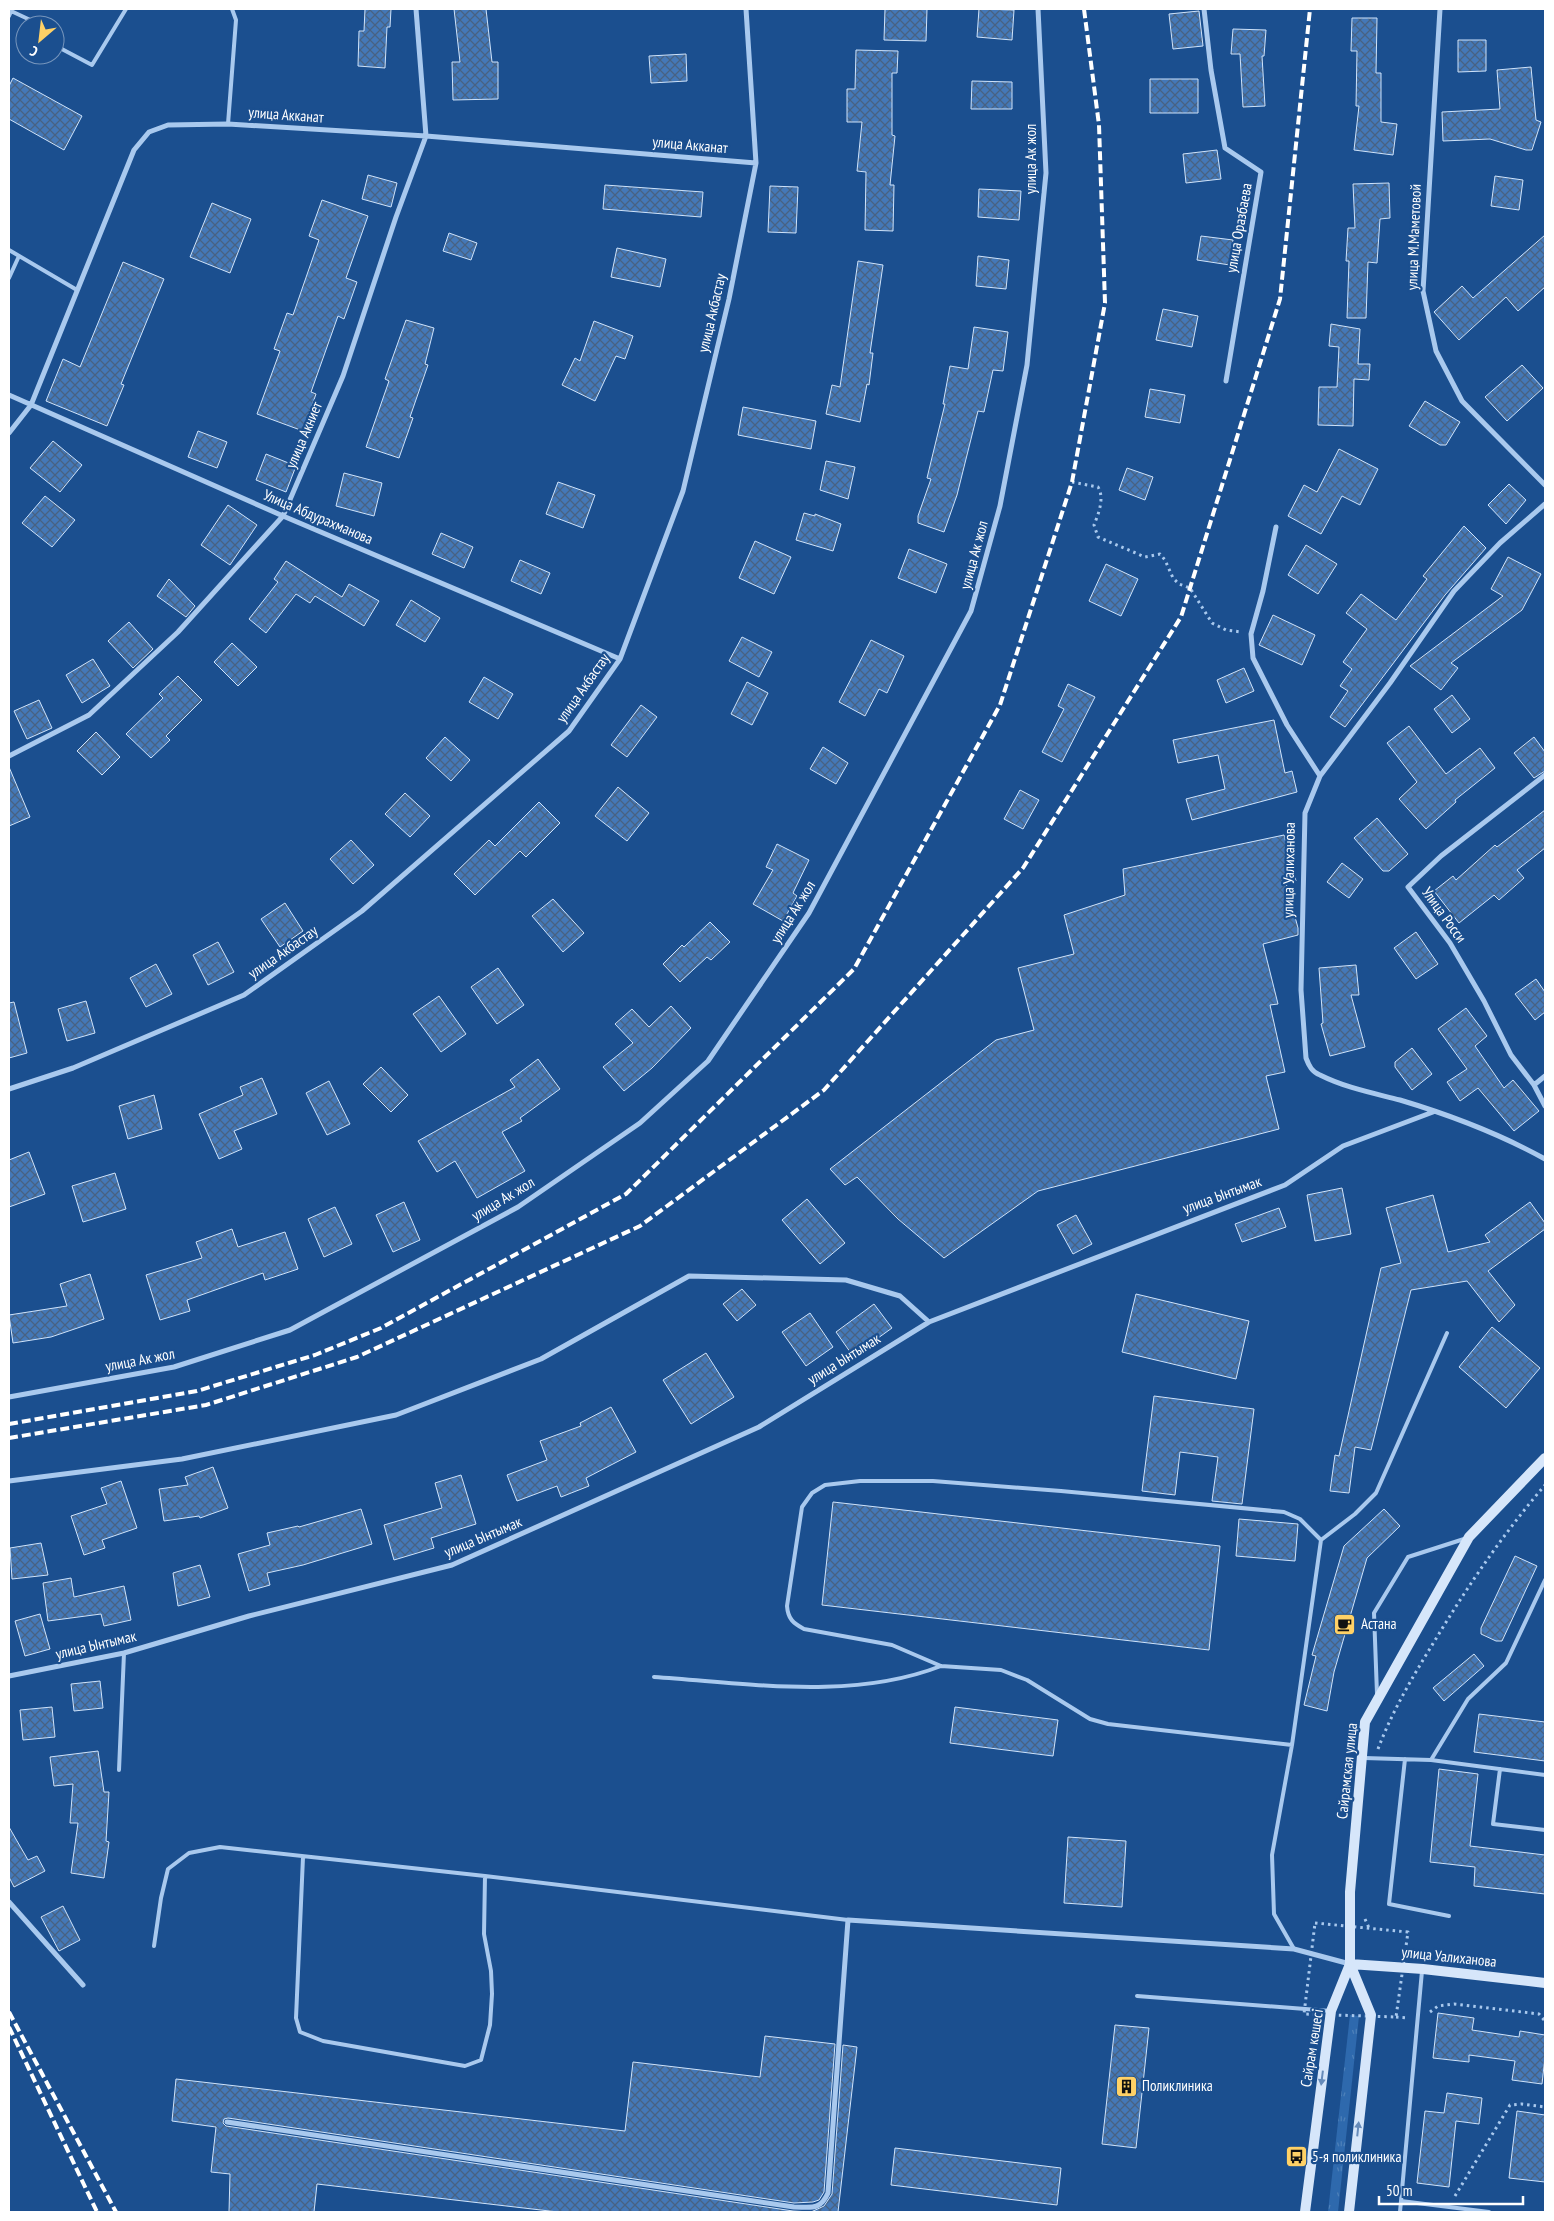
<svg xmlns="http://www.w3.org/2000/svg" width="1554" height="2221" font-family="'PT Sans Narrow',sans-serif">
	<defs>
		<pattern id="grass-tufts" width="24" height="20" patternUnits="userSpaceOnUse" patternTransform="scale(1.25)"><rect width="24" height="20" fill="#2e69ad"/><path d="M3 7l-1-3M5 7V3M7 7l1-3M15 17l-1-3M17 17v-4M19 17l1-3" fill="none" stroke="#4d80b9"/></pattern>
		<pattern id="building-cross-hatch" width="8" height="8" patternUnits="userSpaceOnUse" patternTransform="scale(1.25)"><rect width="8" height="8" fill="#4478b7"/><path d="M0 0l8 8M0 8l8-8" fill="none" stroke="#486282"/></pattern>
	</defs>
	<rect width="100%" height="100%" fill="#1b4f8f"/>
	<path fill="url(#grass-tufts)" d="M1350 2015 1359 2016 1338 2212H1328Z"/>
	<path fill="url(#building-cross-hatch)" stroke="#cfe3fa" d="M365 9H391L390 27H387L385 68 358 66 359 31H364Z
		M454 9H486L492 62H498V99L453 100 452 62H460Z
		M885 9H927L926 41 884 40Z
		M979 9 1014 10 1012 40 977 37Z
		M1199 11 1203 46 1173 49 1169 14Z
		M1352 18H1377L1376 73H1381V122L1397 124 1393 155 1354 150 1359 106H1356L1357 51H1351Z
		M1233 29 1266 30 1264 56H1262L1265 106 1243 107 1240 54H1231Z
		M1458 40H1486V71L1458 72Z
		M856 50 898 51 897 73H892V135L895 136 890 185H894L893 231 865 230 866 172 857 171 862 122H847V89H855Z
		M686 54 687 81 651 83 649 56Z
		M1531 67 1536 120 1541 122 1532 150H1526L1490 139 1443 141 1442 112 1500 109 1497 70Z
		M13 78 82 116 64 150 9 119V86Z
		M1150 79H1198V113H1150Z
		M972 81 1012 82V109H971Z
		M1217 150 1221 179 1186 183 1183 154Z
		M368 175 397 183 391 207 362 199Z
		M1495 176 1523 180 1519 210 1491 206Z
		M1389 183 1390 218 1380 219 1377 263 1368 262 1366 318H1347L1349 261H1346L1348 228H1355L1353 184Z
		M605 185 703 192 701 217 603 209Z
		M770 186 798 187 796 233 768 232Z
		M979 189 1021 191 1019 220 978 217Z
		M322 200 368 216 346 278 357 282 344 319 338 316 311 392 316 394 303 431 257 414 280 351 274 349 287 313 293 315 319 240 309 236Z
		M212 203 251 219 230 273 190 257Z
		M449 233 477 243 471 260 443 251Z
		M1545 235V287L1518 311 1506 297 1459 340 1434 312 1462 286 1473 298Z
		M1201 236 1233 240 1230 265 1197 260Z
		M617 248 666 259 660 287 611 277Z
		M978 256 1009 260 1006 289 976 286Z
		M858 261 883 265 870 353H873L869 385 867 384 860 422 826 414 832 385 840 387Z
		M123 262 164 279 121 384 124 385 107 426 46 401 63 359 80 367Z
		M1163 309 1198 316 1192 347 1156 340Z
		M406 320 434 328 425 364 428 365 410 417 413 418 399 458 366 447 389 381 385 379Z
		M594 321 633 336 625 359 616 356 595 401 562 385 575 358 580 361Z
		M1331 324 1360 329 1358 364H1370L1369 380 1354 379 1353 426 1318 425 1319 387H1337L1339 347 1329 346Z
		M974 327 1008 332 1003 371 993 370 984 412 978 411 957 495 944 532 918 523V516L931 479 927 478 945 404H943L950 366 968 369Z
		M1522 365 1543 388 1507 421 1485 397Z
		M1150 389 1185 395 1180 423 1145 417Z
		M1425 401 1460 422 1446 445H1440L1409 426Z
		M743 407 816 421 811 449 738 435Z
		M198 431 227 442 217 468 188 457Z
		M53 441 82 465 60 492 30 468Z
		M1339 449 1378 469 1360 505 1342 496 1321 534 1288 516 1304 485 1317 492Z
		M266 454 296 466 286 492 256 480Z
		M826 461 855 467 848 499 820 490Z
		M1127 468 1153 477 1145 500 1119 490Z
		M344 473 382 483 374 516 336 506Z
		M558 482 595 495 583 528 546 514Z
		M1509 484 1526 500 1506 524 1488 505Z
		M45 496 75 520 52 547 22 523Z
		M228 505 257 525 230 565 201 545Z
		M804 513 815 516V514L841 524 833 551 796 540Z
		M1464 526 1486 548 1445 595 1345 727 1330 717 1348 691 1340 686 1352 669 1343 662 1367 629 1346 613 1361 594 1396 620 1427 579 1423 576Z
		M441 533 473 547 464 568 432 554Z
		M755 541 791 557 774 594 739 578Z
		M1306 545 1337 564 1318 594 1288 575Z
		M909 549 947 564 936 593 898 578Z
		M1508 557 1541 574 1522 610 1451 663 1458 668 1441 690 1410 666 1503 596 1491 589Z
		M520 560 550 573 541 594 511 581Z
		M286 561 342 597 349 584 379 601 364 626 315 596 310 603 296 594 266 633 249 619 278 582 274 579Z
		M1106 564 1138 579 1121 616 1089 601Z
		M169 579 195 606 186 617 157 596Z
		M411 600 440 618 425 642 396 625Z
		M1273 615 1315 635 1302 665 1259 645Z
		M129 622 153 649 133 668 108 641Z
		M742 637 772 652 759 677 729 661Z
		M871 640 904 656 887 693 879 689 865 716 839 702Z
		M232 643 257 667 238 686 214 662Z
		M93 659 110 686 82 703 66 675Z
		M1244 668 1254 691 1226 703 1217 680Z
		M178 676 202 700 166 736 170 740 151 758 126 734 163 698 159 694Z
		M484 677 513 694 498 719 469 702Z
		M747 682 768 693 752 725 731 714Z
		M1068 684 1095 697 1062 762 1042 752 1064 709 1058 706Z
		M1452 695 1470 719 1452 733 1434 709Z
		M39 700 52 728 27 739 14 711Z
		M641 705 657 717 627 757 611 745Z
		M1274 720 1285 773 1292 771 1297 792 1192 820 1186 799 1225 789 1218 755 1178 763 1173 740Z
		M1409 726 1446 774 1480 748 1495 768 1455 800 1456 802 1426 829 1399 799 1417 782 1387 743Z
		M96 732 120 757 102 775 77 751Z
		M445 737 470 760 451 781 426 758Z
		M1534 737 1545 752V771L1534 778 1514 753Z
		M823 747 848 763 836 784 810 769Z
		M9 767 30 817 9 826Z
		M618 787 649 813 627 841 595 816Z
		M1020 790 1039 800 1023 829 1004 819Z
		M405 793 430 816 410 837 385 814Z
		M539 802 560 823 526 857 520 851 475 895 454 874 489 840 495 846Z
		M1545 810V848L1517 870 1524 878 1499 900 1494 895 1459 923 1434 891 1453 876 1456 880 1495 845 1497 847Z
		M1377 818 1408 854 1389 871H1383L1354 838Z
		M1284 835 1296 881 1286 883 1298 928V935L1263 944 1278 1004 1270 1005 1285 1072 1266 1076 1279 1129 1038 1191 944 1258 898 1219 857 1177 845 1185 830 1169 996 1040 1034 1030 1018 968 1074 954 1064 915 1125 895 1123 869Z
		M351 840 374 865 353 884 330 859Z
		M777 844 809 860 793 893 797 896 783 921 753 904 773 870 766 867Z
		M1342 863 1363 879 1349 898 1327 882Z
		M553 899 584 933 563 952 532 916Z
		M285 903 303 931 280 947 261 919Z
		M710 922 730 942 711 960 707 957 680 982 663 964 682 945 684 947Z
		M1416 932 1438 964 1416 979 1394 948Z
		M218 942 234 972 208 985 193 955Z
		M156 964 172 994 146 1007 130 978Z
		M1356 965 1359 995H1351L1365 1047 1330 1056 1321 1024 1323 1023 1319 968Z
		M498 968 524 1005 497 1024 471 987Z
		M1536 979 1545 992V1012L1535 1020 1515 994Z
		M439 996 466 1034 441 1052 413 1014Z
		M86 1001 95 1033 67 1041 58 1009Z
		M14 1002 27 1053 9 1058V1003Z
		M671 1006 691 1028 652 1068 624 1091 603 1067 633 1043 615 1024 632 1009 649 1027Z
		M1466 1008 1487 1036 1475 1046 1504 1088 1513 1080 1539 1111 1514 1131 1478 1088 1460 1101 1447 1082 1467 1069 1438 1029Z
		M1412 1048 1432 1074 1412 1090 1395 1067V1062Z
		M538 1059 560 1089 520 1118 522 1121 502 1132 525 1171 477 1198 455 1161 437 1172 418 1141 515 1087 510 1080Z
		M381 1067 408 1095 391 1112 363 1084Z
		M262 1078 277 1114 234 1131 242 1149 219 1159 199 1114 243 1095 240 1087Z
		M329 1081 350 1124 327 1135 306 1093Z
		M154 1095 162 1129 128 1139 119 1106Z
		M29 1152 45 1194 9 1207V1160Z
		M115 1173 126 1209 83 1222 72 1186Z
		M1342 1188 1351 1234 1315 1241 1307 1195Z
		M1433 1195 1448 1252 1490 1242 1485 1235 1530 1202 1545 1223V1229L1488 1271 1515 1305 1499 1322 1467 1281 1411 1290 1371 1450 1355 1447 1349 1493 1330 1491 1335 1455 1339 1456 1381 1268 1401 1263 1386 1208Z
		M807 1199 845 1243 820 1264 782 1220Z
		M404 1202 420 1240 393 1252 376 1215Z
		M335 1207 352 1244 324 1257 308 1219Z
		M1279 1208 1286 1227 1242 1242 1235 1224Z
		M1076 1215 1092 1244 1073 1254 1057 1225Z
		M232 1229 238 1247 285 1232 298 1269 265 1280 263 1273 187 1300 190 1311 160 1320 146 1275 202 1258 196 1242Z
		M90 1274 104 1319 51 1337 13 1343 9 1315 67 1306 60 1284Z
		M742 1289 756 1305 737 1321 723 1304Z
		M1136 1294 1249 1321 1236 1379 1122 1352Z
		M874 1304 892 1328 853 1356 836 1332Z
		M810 1313 833 1347 806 1366 782 1332Z
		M1492 1327 1540 1368 1506 1408 1459 1367Z
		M706 1353 734 1397 691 1424 663 1380Z
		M1154 1396 1254 1409 1242 1504 1212 1501 1218 1457 1180 1452 1175 1495 1142 1491Z
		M611 1407 636 1452 586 1478 589 1486 561 1497 557 1486 517 1501 507 1475 547 1460 540 1441 581 1426 580 1423Z
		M213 1467 228 1508 200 1518 199 1516 164 1521 159 1489 188 1485 185 1477Z
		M461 1475 476 1524 431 1538 434 1548 394 1560 384 1525 442 1508 435 1483Z
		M121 1481 137 1528 102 1540 105 1548 84 1555 71 1516 107 1504 101 1488Z
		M833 1502 1220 1546 1209 1650 822 1605Z
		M361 1509 372 1544 303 1565 267 1573 270 1585 249 1591 238 1554 270 1545 267 1533 298 1526 299 1527Z
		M1384 1509 1400 1526 1367 1558 1334 1672 1327 1711 1304 1705 1316 1656 1312 1655 1344 1546Z
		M1239 1519 1298 1524 1295 1561 1236 1556Z
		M41 1543 48 1575 12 1579 10 1548Z
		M1515 1556 1537 1566 1502 1641H1496L1481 1634V1628Z
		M200 1565 210 1597 178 1606 173 1573Z
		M71 1578 74 1597 124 1586 131 1620 104 1626 101 1614 48 1621 43 1583Z
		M40 1614 50 1649 25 1656 15 1621Z
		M1474 1654 1484 1666 1444 1701 1433 1688Z
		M100 1681 103 1708 74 1711 71 1684Z
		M52 1707 55 1737 23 1740 20 1710Z
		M955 1707 1058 1720 1053 1756 950 1743Z
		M1479 1714 1545 1722V1761L1474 1752Z
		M98 1751 104 1792H109L106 1841 109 1842 104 1878 71 1873 78 1823H70L73 1784 54 1786 50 1757Z
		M1439 1769 1478 1774 1470 1846 1545 1855V1894L1474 1886 1475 1867 1430 1862Z
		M9 1827 28 1860 37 1856 45 1871 14 1887 9 1877Z
		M1068 1837 1126 1841 1122 1907 1064 1903Z
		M63 1906 80 1940 59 1951 41 1917Z
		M1438 2013 1474 2018 1472 2030 1519 2037 1520 2031 1545 2035V2057L1542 2084 1512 2080 1515 2061 1469 2055V2062L1433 2058Z
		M1115 2025 1149 2028 1136 2148 1102 2144Z
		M765 2036 835 2044 824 2192 819 2200 813 2202 794 2203 228 2118 224 2119 223 2123 226 2126 793 2211 811 2212 824 2206 832 2194 843 2045 857 2047 838 2212H558L317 2184 314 2212H229L230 2174 211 2172 216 2127 172 2121 176 2079 625 2131 633 2062 760 2077Z
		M1447 2093 1482 2098 1479 2124 1456 2121 1449 2187 1417 2183 1425 2111 1444 2113Z
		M1517 2111 1545 2115V2182L1509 2178Z
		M895 2148 1061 2168 1057 2205 891 2185Z"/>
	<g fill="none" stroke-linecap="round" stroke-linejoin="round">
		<path stroke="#a9c9ee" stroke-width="3" stroke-dasharray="2.5 4" stroke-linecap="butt" d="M1072 482 1098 487C1105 498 1098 515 1094 525L1098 537 1145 557 1160 554 1165 560 1173 578 1179 584 1190 588 1212 623 1226 630 1241 632
			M1378 1749C1393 1709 1415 1673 1437 1637 1469 1584 1504 1533 1545 1485
			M1365 1919 1369 1928
			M1315 1923 1408 1932 1396 2017 1304 2014Z
			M1430 2012 1438 2006 1454 2004 1539 2014 1545 2021
			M1396 2017 1408 2018
			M1455 2196 1510 2105 1522 2104 1545 2107"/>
		<path stroke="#a9c9ee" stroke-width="4" d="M11 11 41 25
			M9 16 12 9
			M55 42 58 47 92 65 126 9
			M228 124 236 20 232 9
			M9 250 77 290
			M9 278 19 256
			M654 1677C748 1683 851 1701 941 1666
			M1377 1694 1374 1613 1408 1557 1464 1539
			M1292 1745 1108 1724 1090 1719 1027 1680 1001 1670 941 1666 892 1645 804 1629C793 1623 788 1619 787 1606L802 1507 812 1493 825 1485 860 1481H933L1061 1491 1284 1512 1300 1519 1321 1540
			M1364 1758 1431 1760 1545 1775
			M1405 1759 1389 1904 1449 1916
			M1431 1760 1468 1699 1506 1663 1545 1580
			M1500 1769 1493 1824 1545 1830
			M119 1770 124 1653
			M303 1857 296 2018 300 2032 323 2041 465 2066 481 2060 490 2025 492 1994 491 1971 484 1934 485 1876
			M154 1946 161 1898 168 1869 189 1853 220 1847 485 1876 848 1920
			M1294 1949 1274 1914 1272 1855 1292 1745 1321 1540 1355 1514 1376 1493 1447 1333
			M1137 1996 1331 2011
			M1401 2201 1489 2212
			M1400 2212 1422 1971"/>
		<path stroke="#a9c9ee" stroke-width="5" d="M1204 9 1211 70 1225 148 1261 172 1226 381
			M1440 9 1423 291 1436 351 1462 401 1545 485
			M9 395 283 516 620 659
			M9 433 31 405 134 150 149 132 168 125 228 124 426 136 756 163
			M1545 504 1500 543 1454 591 1390 683 1320 776 1305 813 1301 990 1306 1058C1309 1066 1312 1072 1320 1075 1346 1088 1373 1093 1400 1100 1450 1115 1500 1134 1545 1159
			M1276 527 1263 591 1251 634 1253 658 1287 725 1320 776
			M9 756 89 715 178 632 283 516 343 376 396 217 426 136 416 9
			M1545 1076 1534 1085 1545 1106
			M1534 1085 1511 1055 1484 1001 1450 943 1408 887 1441 856 1545 775
			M9 1089 73 1068 244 995 362 911 569 731 620 659 683 491 729 299 756 163 746 9
			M9 1397 174 1367 290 1330 518 1207 640 1123 708 1061 809 913 971 611 1000 506 1027 365 1046 173 1038 9
			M9 1481 182 1459 396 1415 541 1359 689 1276 846 1280 900 1296 929 1322
			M9 1676 124 1653 249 1616 452 1565 759 1427 929 1322 1285 1185 1343 1146 1433 1112
			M9 1902 83 1985
			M227 2122 794 2207C811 2207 820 2211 828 2193L848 1920 1294 1949 1350 1964"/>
		<path stroke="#d6e6fa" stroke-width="10" d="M1350 1964 1423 1969 1545 1983
			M1305 2212 1331 2011 1350 1964
			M1349 2212 1371 2015 1350 1964V1892L1365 1722 1469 1537 1545 1458"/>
		<path stroke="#fff" stroke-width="4" stroke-dasharray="9 4" stroke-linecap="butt" d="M9 1424 197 1391 315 1355 381 1328 626 1194 854 969 1000 705 1072 482 1105 303 1099 125 1084 9
			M9 1438 206 1405 357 1357 640 1226 824 1090 1023 868 1181 617 1280 299 1310 9
			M9 2012 116 2212
			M9 2027 97 2212"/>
	</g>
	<defs><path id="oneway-solid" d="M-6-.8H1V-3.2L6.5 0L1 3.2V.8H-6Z" transform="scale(1.25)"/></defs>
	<g fill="#668bba">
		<use href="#oneway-solid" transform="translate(1322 2078) rotate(97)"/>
		<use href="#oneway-solid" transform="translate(1358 2129) rotate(-84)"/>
	</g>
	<defs>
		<symbol id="cafe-square" viewBox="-11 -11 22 22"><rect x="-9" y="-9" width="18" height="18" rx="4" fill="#ffd166" stroke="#1b4f8f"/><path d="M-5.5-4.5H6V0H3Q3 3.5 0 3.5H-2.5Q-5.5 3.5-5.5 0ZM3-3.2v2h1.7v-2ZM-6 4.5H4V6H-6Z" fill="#111"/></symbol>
		<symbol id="building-square" viewBox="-11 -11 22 22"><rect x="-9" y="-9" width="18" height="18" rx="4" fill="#ffd166" stroke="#1b4f8f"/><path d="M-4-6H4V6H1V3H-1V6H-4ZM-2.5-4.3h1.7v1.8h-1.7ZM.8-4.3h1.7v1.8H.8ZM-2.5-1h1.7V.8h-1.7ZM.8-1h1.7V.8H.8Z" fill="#111"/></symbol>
		<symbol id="bus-square" viewBox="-11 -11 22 22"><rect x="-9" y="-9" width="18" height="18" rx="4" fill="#ffd166" stroke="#1b4f8f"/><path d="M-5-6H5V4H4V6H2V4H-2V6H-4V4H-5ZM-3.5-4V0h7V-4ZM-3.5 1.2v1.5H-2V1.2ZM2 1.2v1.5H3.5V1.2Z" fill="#111"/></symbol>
	</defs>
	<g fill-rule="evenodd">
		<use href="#cafe-square" x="1332" y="1612" width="25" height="25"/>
		<use href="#building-square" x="1114" y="2074" width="25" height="25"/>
		<use href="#bus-square" x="1284" y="2144" width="25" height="25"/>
	</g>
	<g text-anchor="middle" stroke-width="4.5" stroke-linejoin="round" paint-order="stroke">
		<g font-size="15" fill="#fff" stroke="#1b4f8f">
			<text transform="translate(286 115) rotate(4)" y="5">улица Акканат</text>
			<text transform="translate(690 145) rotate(5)" y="5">улица Акканат</text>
			<text transform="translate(1031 159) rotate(-90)" y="5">улица Ак жол</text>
			<text transform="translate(1239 228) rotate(-80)" y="5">улица Оразбаева</text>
			<text transform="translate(1414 237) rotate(-88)" y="5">улица М.Маметовой</text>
			<text transform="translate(712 313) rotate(-77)" y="5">улица Акбастау</text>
			<text transform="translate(304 435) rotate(-67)" y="5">улица Акниет</text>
			<text transform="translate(318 517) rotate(23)" y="5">Улица Абдурахманова</text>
			<text transform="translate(974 555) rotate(-75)" y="5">улица Ак жол</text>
			<text transform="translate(583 688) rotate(-55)" y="5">улица Акбастау</text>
			<text transform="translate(1289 870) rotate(-89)" y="5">улица Уалиханова</text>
			<text transform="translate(793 912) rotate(-58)" y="5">улица Ак жол</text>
			<text transform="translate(1444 915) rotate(54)" y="5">Улица Росси</text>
			<text transform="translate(283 952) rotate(-35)" y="5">улица Акбастау</text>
			<text transform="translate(1222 1195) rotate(-20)" y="5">улица Ынтымак</text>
			<text transform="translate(503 1199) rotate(-31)" y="5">улица Ак жол</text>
			<text transform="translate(844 1359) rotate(-32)" y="5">улица Ынтымак</text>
			<text transform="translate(140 1360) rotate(-11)" y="5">улица Ак жол</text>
			<text transform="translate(483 1537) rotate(-23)" y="5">улица Ынтымак</text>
			<text transform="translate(96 1645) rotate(-13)" y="5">улица Ынтымак</text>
			<text transform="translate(1347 1771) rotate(-84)" y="5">Сайрамская улица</text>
			<text transform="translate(1449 1957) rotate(6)" y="5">улица Уалиханова</text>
			<text transform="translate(1312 2048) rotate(-81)" y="5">Сайрам көшесі</text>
		</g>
		<g font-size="15" fill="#fff" stroke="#1b4f8f" text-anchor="start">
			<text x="1361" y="1629">Астана</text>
			<text x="1142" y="2091">Поликлиника</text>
			<text x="1312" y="2162">5-я поликлиника</text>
		</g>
	</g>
	<rect width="1554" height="2221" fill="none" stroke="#ffffff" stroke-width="20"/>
	<g transform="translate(40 40) rotate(208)"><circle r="24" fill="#1b4f8f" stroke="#7695bc"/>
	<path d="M0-4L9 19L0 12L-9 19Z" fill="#ffd166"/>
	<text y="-8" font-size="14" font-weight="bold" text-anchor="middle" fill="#ffffff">С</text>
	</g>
	<path d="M1379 2196v8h144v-8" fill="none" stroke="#ffffff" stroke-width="2.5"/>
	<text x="1386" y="2196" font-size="15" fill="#ffffff" stroke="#1b4f8f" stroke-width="4" paint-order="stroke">50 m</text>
</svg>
